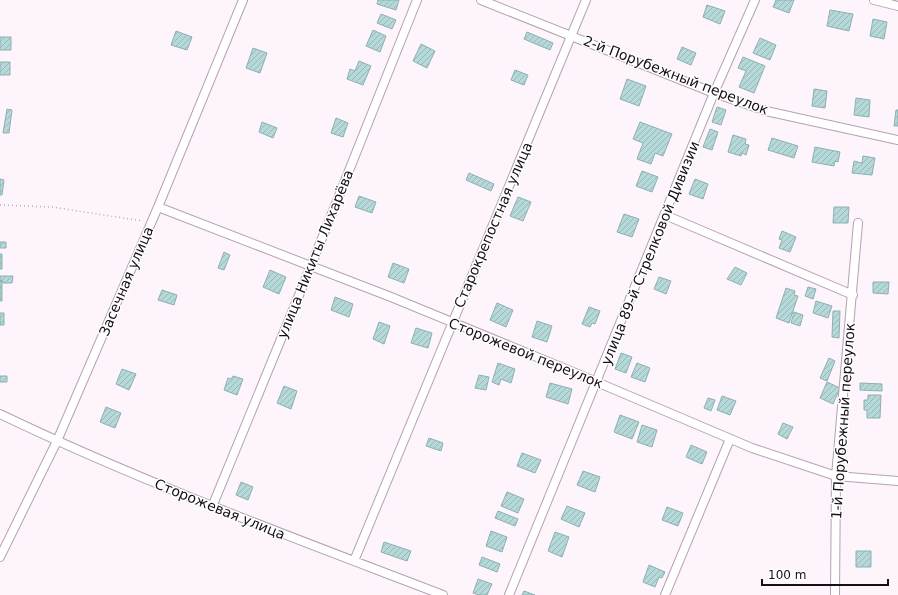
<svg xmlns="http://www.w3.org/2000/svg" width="898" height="595" font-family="'DejaVu Sans',sans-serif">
	<defs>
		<pattern id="building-hatch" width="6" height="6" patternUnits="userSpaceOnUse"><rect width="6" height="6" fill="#b5d8d8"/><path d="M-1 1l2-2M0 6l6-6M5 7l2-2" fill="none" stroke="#9bb8b9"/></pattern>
	</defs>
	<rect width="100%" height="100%" fill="#fdf4fc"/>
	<path fill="url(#building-hatch)" stroke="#8db0b0" d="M378 0H399L396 10 377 4Z
		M776 0H794L789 13 773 7Z
		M707 5 725 11 720 24 703 17Z
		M830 10 853 14 849 31 827 26Z
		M381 14 396 20 392 29 377 23Z
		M873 19 887 22 884 39 870 36Z
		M373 30 386 36 380 52 366 46Z
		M176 31 192 37 187 50 171 45Z
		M527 32 553 43 550 50 524 39Z
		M0 37H11V50H0Z
		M760 38 776 45 770 60 753 53Z
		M421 44 435 51 427 68 413 61Z
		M682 47 696 53 691 65 677 59Z
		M253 48 267 53 260 73 246 68Z
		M743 57 765 66 754 93 739 87 746 71 738 68Z
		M359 61 371 66 363 85 347 79 350 69 355 71Z
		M0 62H10V75H0Z
		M515 70 528 75 524 85 511 80Z
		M627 79 646 86 639 106 620 99Z
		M814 89 827 91 825 108 812 106Z
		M856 98 870 100 869 117 854 115Z
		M717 107 726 110 721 125 712 122Z
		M7 109 12 110 9 133H3Z
		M896 110H898V126H894Z
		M336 118 348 123 343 137 331 133Z
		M262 122 277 128 273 138 259 132Z
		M640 122 672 134 663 156 655 153 651 164 637 159 643 143 633 139Z
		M710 129 718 132 712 150 703 147Z
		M733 135 746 139 745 144 749 145 746 155 742 153 741 156 728 152Z
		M772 138 798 146 794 158 768 150Z
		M815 147 840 152 838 162 835 161 834 166 812 162Z
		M863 156 875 158 872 175 852 173 854 161 862 163Z
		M642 171 658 177 652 192 636 186Z
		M469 173 494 184 491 191 466 180Z
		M0 179 4 180 2 195H0Z
		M695 179 708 184 703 199 689 194Z
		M359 196 376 202 372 213 355 207Z
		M518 197 531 202 523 221 510 216Z
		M834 207H849L848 223H833Z
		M624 214 639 219 632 237 617 232Z
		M782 231 796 237 790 252 779 248 782 240 779 239Z
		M0 242H6V248H0Z
		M224 252 230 255 224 270 218 268Z
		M0 254H2V269H0Z
		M393 263 409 269 404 283 388 277Z
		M735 267 747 273 741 285 727 279Z
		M270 270 286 277 279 294 263 287Z
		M0 276H13L12 283H3V281H0Z
		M659 277 671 281 666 294 654 289Z
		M0 281H2V301H0Z
		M873 282H889L888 294 873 293Z
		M808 287 816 289 813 299 805 296Z
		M786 288 795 291 794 295 798 296 789 323 776 318Z
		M162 290 177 295 174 305 158 300Z
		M335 297 353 304 349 317 331 310Z
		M816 301 832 306 828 318 813 313Z
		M497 303 513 310 506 327 490 320Z
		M589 307 600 311 595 324 592 323 590 327 582 324Z
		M833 311H840L839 338 832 337Z
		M794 312 803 315 800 326 791 323Z
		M0 313H4V325H0Z
		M537 321 552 326 547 342 532 337Z
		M379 322 390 326 384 344 373 339Z
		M416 328 432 333 428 348 411 343Z
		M621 353 632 357 626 373 615 369Z
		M829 358 835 361 827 381 820 378Z
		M498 363 515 369 511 383 501 379 499 385 492 382Z
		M637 363 650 368 645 382 631 377Z
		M122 369 136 374 129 390 116 384Z
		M479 375 489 377 486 390 475 388Z
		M0 376H7V382H0Z
		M233 376 243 379 237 395 224 390 228 378 231 379Z
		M827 382 840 388 833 404 820 398Z
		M550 383 572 389 568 404 546 397Z
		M860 383 882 384V391L860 390Z
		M284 386 297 391 291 409 277 403Z
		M868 395H881L880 418H867V410H864V400H868Z
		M722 396 736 401 730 415 717 410Z
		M708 398 715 400 711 411 704 408Z
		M106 407 121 413 115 428 100 422Z
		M620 415 639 422 632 439 614 432Z
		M783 423 793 427 787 439 778 434Z
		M642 425 657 430 652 447 637 442Z
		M429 438 443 443 441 451 426 446Z
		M691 445 707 452 702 464 686 457Z
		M522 453 541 460 535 473 517 466Z
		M583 471 600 477 595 492 577 485Z
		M241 482 253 487 248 500 236 495Z
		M507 492 524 499 518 513 501 506Z
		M567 506 585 513 579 527 561 519Z
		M667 507 683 513 678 526 662 520Z
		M498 511 518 519 515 526 495 518Z
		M491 531 507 537 502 552 486 546Z
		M555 532 569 537 562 557 548 551Z
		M384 542 411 551 407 561 381 552Z
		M856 551H871V567H856Z
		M482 557 500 564 497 572 479 565Z
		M649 565 665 572 662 578 659 577 655 587 643 582Z
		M478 579 492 584 487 595H479L473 593Z
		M524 591 535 595H522Z"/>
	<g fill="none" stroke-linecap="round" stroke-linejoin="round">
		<defs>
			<path id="minor" d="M481 0 714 93 766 111 898 140
				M874 0 898 6
				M158 207 391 297 566 369 752 448 836 476 898 481
				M665 215 853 295
				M0 414C144 483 294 538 443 595
				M212 507 311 266 417 0
				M0 557 57 441 158 207 243 0
				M354 561 586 0
				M509 595 714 93 755 0
				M665 595 730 439
				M835 595 836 476 858 223"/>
		</defs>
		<use href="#minor" stroke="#b6a1b5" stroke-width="10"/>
		<path stroke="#b4abb3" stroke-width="1.5" stroke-dasharray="1 3" stroke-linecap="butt" d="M0 205 52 207 143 221"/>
		<use href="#minor" stroke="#fff" stroke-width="8"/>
	</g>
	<g text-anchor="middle" stroke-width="3" stroke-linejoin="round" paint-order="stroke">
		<g font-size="14" fill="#160f16" stroke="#fff">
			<text transform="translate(676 75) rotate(21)" y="5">2-й Порубежный переулок</text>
			<text transform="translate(493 225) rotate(-67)" y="5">Старокрепостная улица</text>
			<text transform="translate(650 253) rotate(-68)" y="5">улица 89-й Стрелковой Дивизии</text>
			<text transform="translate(315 254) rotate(-68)" y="5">улица Никиты Лихарёва</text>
			<text transform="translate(126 281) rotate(-67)" y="5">Засечная улица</text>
			<text transform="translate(526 353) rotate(22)" y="5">Сторожевой переулок</text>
			<text transform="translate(843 421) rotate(-86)" y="5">1-й Порубежный переулок</text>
			<text transform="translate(220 509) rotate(22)" y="5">Сторожевая улица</text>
		</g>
	</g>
	<path d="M762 579v6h126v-6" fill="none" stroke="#160f16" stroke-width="2"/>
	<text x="768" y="579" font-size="12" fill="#160f16" stroke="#ffffff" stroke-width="3" paint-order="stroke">100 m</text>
</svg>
